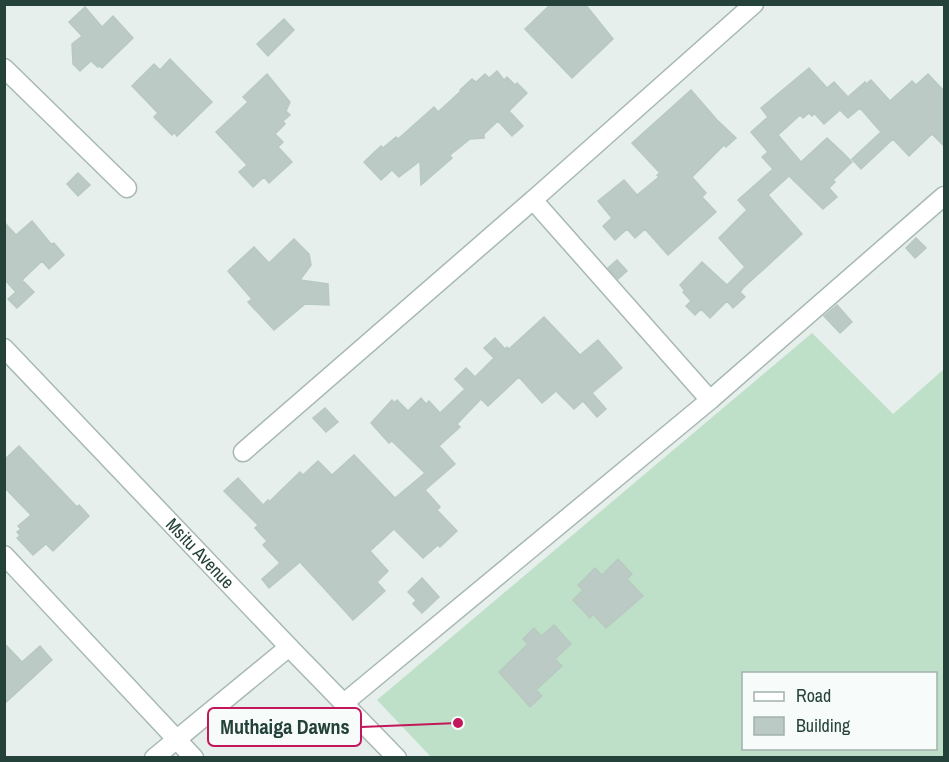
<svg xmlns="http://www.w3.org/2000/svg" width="949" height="762" font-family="'Archivo Narrow',sans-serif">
	<rect width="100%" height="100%" fill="#e6efeb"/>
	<path fill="#bfe0c8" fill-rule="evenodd" d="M812 333 893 414 944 369V757H431L377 700ZM744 674H936V748H744Z"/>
	<path fill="#bbcac4" stroke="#b8c9c2" stroke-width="1.5" d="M551 4H585L613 39 572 78 525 29Z
		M85 7 102 27 113 16 133 38 102 68 100 66 98 67 91 61 80 71 73 64 72 44 82 36 69 22Z
		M284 19 294 30 268 56 257 44Z
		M170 59 212 102 177 136 174 132 172 135 154 117 158 113 132 86 154 64 160 70Z
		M809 68 827 88 834 82 848 97 865 82 866 84 871 80 890 101 912 81 916 85 928 74 945 92V147L932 134 909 156 893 139 861 169 852 159 881 132 860 108 848 118 840 110 824 124 814 113 812 116 809 113 803 118 800 115 778 135 801 162 827 138 841 151 852 162 833 180 835 182 829 188 837 197 823 209 789 176 768 195 802 234 743 288 740 292 745 297 733 308 727 301 710 318 701 309 695 315 686 306 691 301 683 292 685 291 680 285 702 262 727 285 745 267 719 238 747 210 738 200 773 169 762 157 768 152 751 132 768 117 761 108Z
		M497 71 504 80 507 77 515 85 517 83 527 93 509 111 523 126 512 136 498 121 484 134V138L470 139 450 155 452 158 421 185 420 161 399 177 392 170 381 180 364 162 381 146 383 148 396 137 398 139 434 107 438 112 461 91 460 90 472 79 476 82 485 74 489 78Z
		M267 74 290 102 286 111 290 115 283 121 285 124 275 134 283 142 278 147 292 162 269 183 264 177 253 187 239 172 247 165 216 132 248 102 243 97Z
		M691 90 717 120 736 138 726 147 724 145 692 177 706 193 702 197 716 212 668 255 645 229 635 238 627 229 615 240 603 226 612 218 598 201 624 180 637 195 659 177 657 175 660 173 632 143Z
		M78 173 90 185 78 196 67 184Z
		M32 221 51 244 54 243 64 255 49 269 42 261 22 280 34 292 17 308 8 299 16 292 4 279V222L16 235Z
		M916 238 926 248 915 258 906 248Z
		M294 239 309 254 311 265 300 280 328 284 329 305 305 304 274 330 248 302 252 299 228 271 254 247 269 263Z
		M617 260 627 271 618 279 608 268Z
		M837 305 852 322 840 333 824 316Z
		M544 317 580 355 598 340 622 368 592 393 606 409 597 417 583 401 574 409 556 391 542 403 519 377 488 406 481 399 457 424 460 427 439 446 455 464 425 490 440 507 437 510 457 531 440 547 438 545 423 558 394 529 370 551 388 571 377 582 385 591 353 620 300 562 269 588 262 579 280 563 263 545 267 541 255 528 258 525 224 491 238 478 263 505 268 500 269 502 300 472 303 475 318 461 332 475 354 455 395 498 425 473 392 441 389 443 371 423 392 400 394 403 397 400 408 411 421 398 426 404 429 401 440 413 465 389 455 379 466 368 475 377 494 358 484 348 495 338 505 349 507 347 509 349Z
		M325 408 338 422 326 432 313 418Z
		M19 446 77 507 79 505 89 516 53 551 46 544 33 555 17 538 20 536 17 532 21 529 18 526 31 515 4 487V460Z
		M618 559 632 574 627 579 643 596 606 628 593 614 590 618 573 600 583 590 578 585 595 568 602 575Z
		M422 578 439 597 422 613 413 604 416 600 408 592Z
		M554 625 571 644 555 659 562 666 536 690 542 696 530 707 499 672 528 644 523 639 534 628 541 636Z
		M4 643 22 662 40 646 52 660 4 704Z"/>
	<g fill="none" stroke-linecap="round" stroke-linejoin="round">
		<defs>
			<g id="minor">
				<path d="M4 68 127 188"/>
				<path id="s1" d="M4 348 289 647 397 758"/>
				<path d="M710 400 533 200 754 4"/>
				<path d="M243 452 533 200"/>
				<path d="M4 555 194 758"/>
				<path d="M344 703 710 400 944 196"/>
				<path d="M154 758 289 647"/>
			</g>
		</defs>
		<use href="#minor" stroke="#a8b8b2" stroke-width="21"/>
		<use href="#minor" stroke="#fff" stroke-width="18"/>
	</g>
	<g text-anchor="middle" stroke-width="5" stroke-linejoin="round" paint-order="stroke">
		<g font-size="18" fill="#24423a" stroke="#f7fbf9">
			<text dy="6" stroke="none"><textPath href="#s1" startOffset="284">Msitu Avenue</textPath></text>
		</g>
	</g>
	<path fill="none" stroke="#c2185b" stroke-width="2" d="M458 723L361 727"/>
	<circle fill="#c2185b" stroke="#f7fbf9" stroke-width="2" cx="458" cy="723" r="6"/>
	<rect fill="#f7fbf9" stroke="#c2185b" stroke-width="2" x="208" y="708" width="153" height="38" rx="6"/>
	<g font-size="20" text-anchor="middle" font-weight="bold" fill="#24423a">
		<text x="285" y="734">Muthaiga Dawns</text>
	</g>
	<rect width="949" height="762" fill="none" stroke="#24423a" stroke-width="12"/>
	<rect x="742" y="672" width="195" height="78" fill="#f7fbf9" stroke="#a3b1ad" stroke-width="1.5"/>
	<rect x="754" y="692" width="30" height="9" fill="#ffffff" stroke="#a3b1ad" stroke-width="1.5"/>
	<text x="796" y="702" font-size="18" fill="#24423a">Road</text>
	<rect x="754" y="717" width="30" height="18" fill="#bbcac4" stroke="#a3b1ad" stroke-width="1.5"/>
	<text x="796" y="732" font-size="18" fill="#24423a">Building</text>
</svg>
